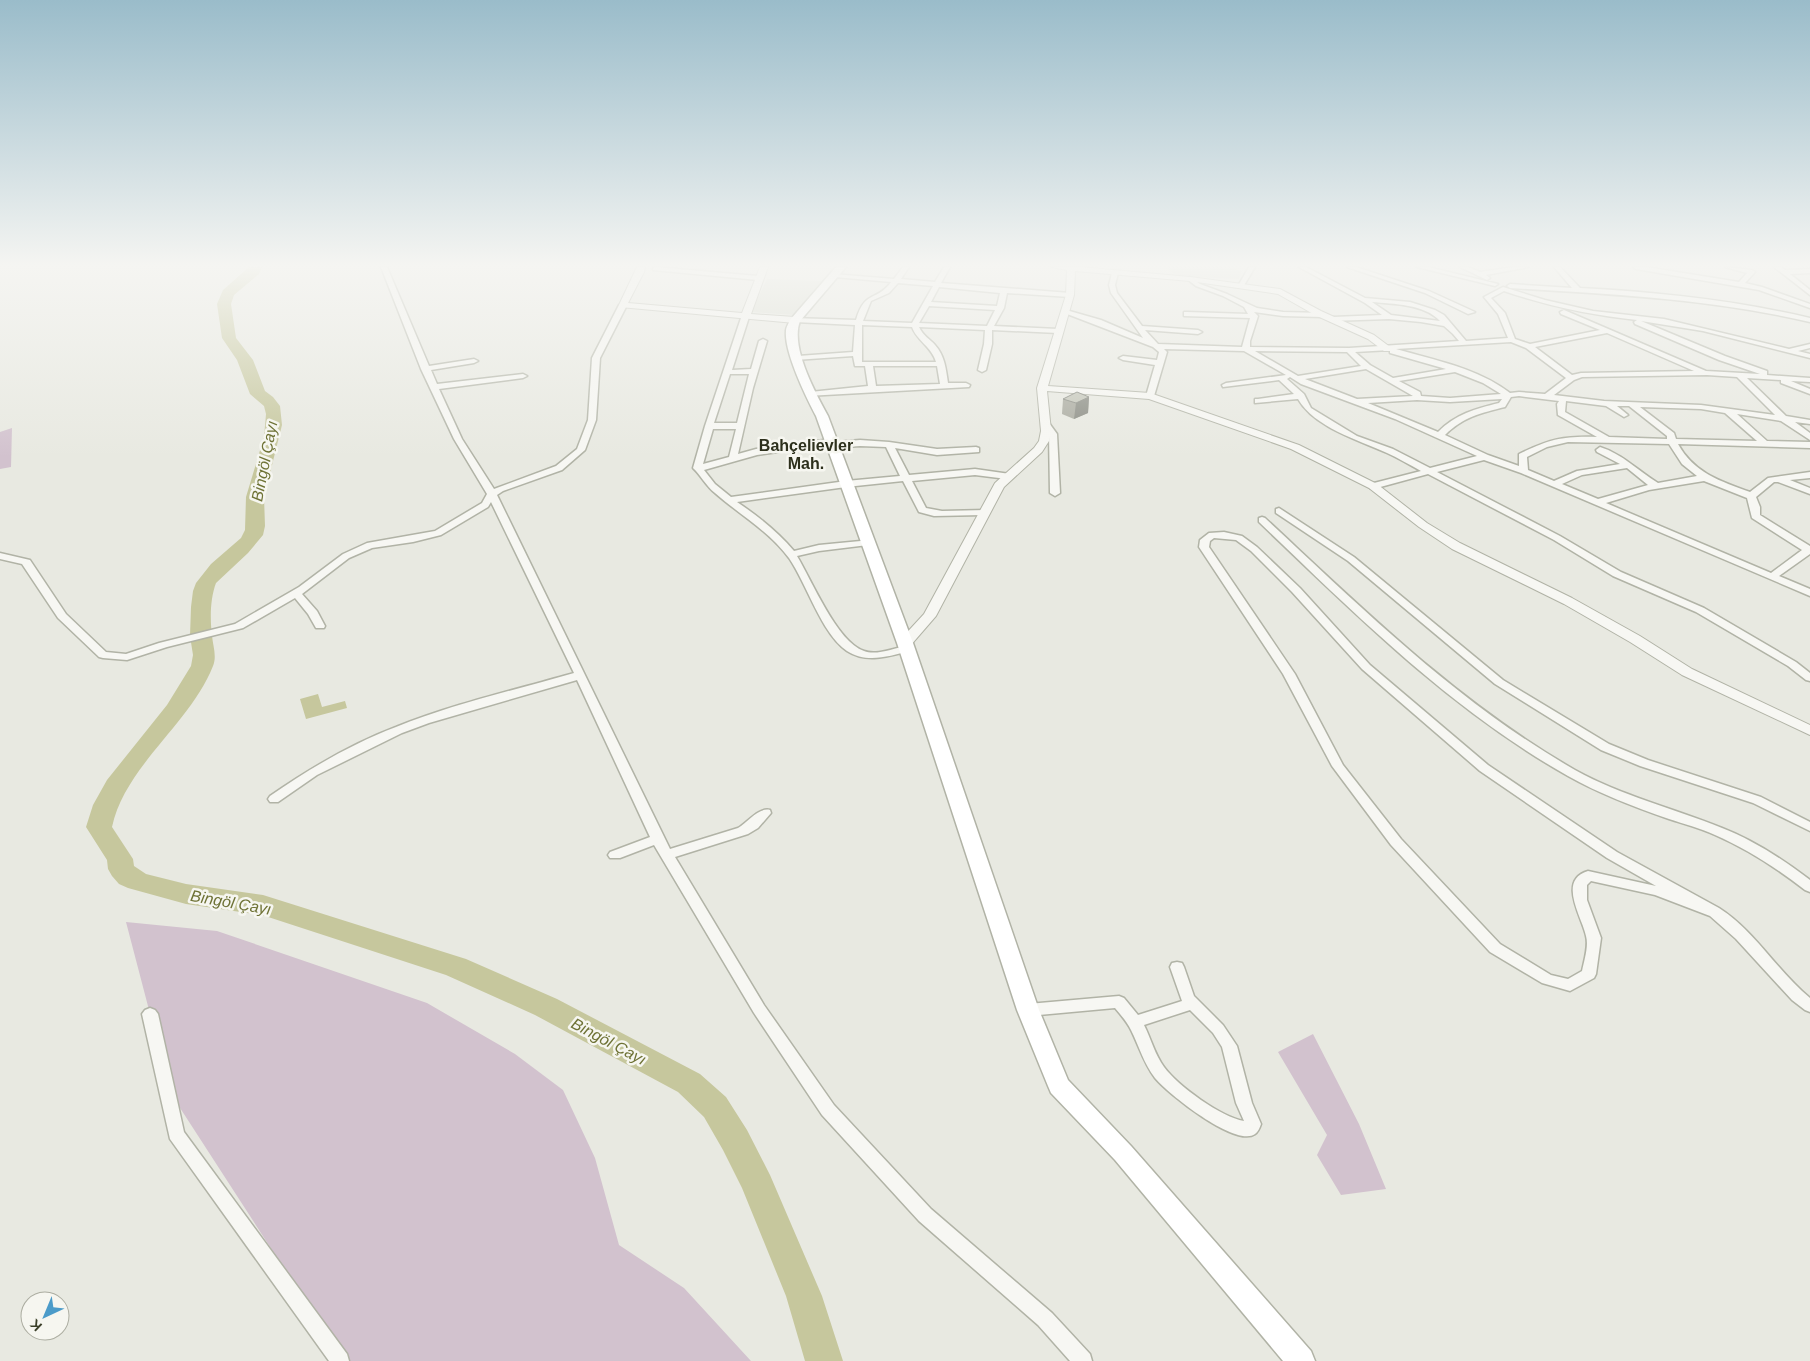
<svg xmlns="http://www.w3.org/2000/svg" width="1810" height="1361" font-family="Helvetica,sans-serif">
	<rect width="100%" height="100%" fill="#e8e9e1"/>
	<path fill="#d8dbcf" d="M1165 267H1233L1241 272 1239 279 1194 277 1174 274Z
		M767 279 822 281 795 315 751 312Z"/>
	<path fill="#d2c2ce" d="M12 428 11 467 0 469V432Z
		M126 922 217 931 427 1003 515 1054 563 1090 595 1158 619 1245 684 1288 751 1361H336L281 1264 171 1094Z
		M1313 1034 1359 1124 1386 1189 1341 1195 1317 1155 1327 1135 1278 1052Z"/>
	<path fill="#c6c79d" d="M318 694 322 707 345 701 347 708 306 719 300 699Z"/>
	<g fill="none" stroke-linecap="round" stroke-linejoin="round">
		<path fill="#c6c79d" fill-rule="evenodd" d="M249 267H262L259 274 234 295 231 304 236 338 253 360 265 391 273 397 280 406 282 425 264 497 265 526 263 535 248 553 216 583C210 599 210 619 212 636 213 646 217 656 213 666 190 724 125 766 112 827L133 859 134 866 146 874 186 884 263 895 466 959 557 999 700 1074 726 1097 747 1130 770 1175 822 1296 843 1361H805L786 1296 742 1188 723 1150 704 1117 678 1092 535 1015 446 975 262 915 186 904 128 888 119 884 112 876 108 869 107 860 86 827 93 805 107 780 167 705 191 666 193 655 190 636 191 607 193 591 196 583 211 564 241 538 245 530 246 497 264 437 266 414 264 406 250 394 237 360 222 338 217 304 223 290Z"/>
		<defs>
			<path id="minor" d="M381 267H387L429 366 474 359 478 361 474 363 431 370 437 384 523 374 527 376 523 378 439 389 462 439 494 489 556 466 577 449 588 420 592 358 619 305 623 303 627 305 600 358 596 420 585 450 562 470 503 491 497 495 670 849 738 828C748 822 759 807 770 810L771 813 758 828 748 834 675 857 764 1005 834 1105 931 1209 1052 1313 1090 1354 1092 1361H1070L1038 1325 919 1221 822 1115 754 1013 654 845 620 858H610L608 855 610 852 650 837 577 680 429 723 402 733 317 775 278 802H270L268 799 270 796C309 769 351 744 396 727 453 704 515 690 574 673L491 502 488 507 441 535 413 542 372 548 349 558 302 594 317 611 325 626 324 628H316L308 614 295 598 243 628 167 647 127 660 103 658 99 657 58 618 22 564 0 559V553L30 560 66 614 106 652 126 654 159 643 235 624 299 587 343 554 367 543 435 531 482 503 487 494 454 439 421 369Z
				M655 267 758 276 761 278 758 280 653 270V268Z
				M903 267H909L901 279 935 282 944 267H950L941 283 1070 293 1073 295 1070 297 1007 293 1004 308 994 326 1058 329 1062 331 1058 333 992 330V344L986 370 982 372 978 370 984 344 985 330 919 327C923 336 930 339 935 345 945 356 946 370 948 383H966L970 385 969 387 807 396 806 394 810 392 868 386 865 366H855L853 356 795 360V356H798L853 352 855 325 795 322 791 320 792 318 856 320C865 289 877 302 891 282L835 277 832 275 833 274 894 279ZM898 283 933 286 912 323 863 321 871 301 889 293ZM939 287 1000 293 997 306 931 302ZM929 306 995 310 987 326 919 323ZM862 325 912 327C917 341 932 347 936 362H862ZM873 366H937L940 384 876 386Z
				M1249 267H1255L1243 287H1239L1238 286Z
				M1299 267H1306L1365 298 1410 302 1435 310 1444 315 1466 341 1508 338 1498 314 1484 297 1503 287 1545 300 1593 311 1664 319 1789 349 1810 344V348L1798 351 1810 354V358L1703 331 1641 321 1725 356 1767 371V375L1810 378V382L1791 381 1810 389V394L1781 383V380L1747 378 1786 416 1810 420V424L1795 422 1810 433V440L1781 421 1737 414 1767 441 1810 442V448L1678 444C1694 473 1720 481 1750 492L1768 478 1810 472V478L1790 480 1810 488V494L1778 482H1774L1756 497 1760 507V515L1810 546V554L1779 576 1810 589V596L1521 473 1484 460 1437 472 1560 536 1621 572 1704 608 1796 662 1810 673V681L1806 680 1788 666 1696 612 1613 576 1554 540 1428 474 1373 489 1370 488V484L1421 471C1410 465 1398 458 1387 453 1358 440 1314 427 1298 399L1255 403V399H1258L1294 394 1279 380 1223 387 1222 385 1226 383 1286 375 1244 351 1164 349 1167 352 1154 396 1150 398 1146 396 1155 365 1123 360 1119 358 1123 356 1157 360 1159 352 1153 347 1062 312 1066 310 1101 320 1143 338 1111 293 1109 285 1112 273 1115 271 1118 273 1115 285 1117 293 1142 326 1198 330 1202 332 1198 334 1145 330 1158 344 1242 347 1250 318 1184 316V312H1187L1248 314 1244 307 1223 296 1196 286 1187 279 1190 277 1200 284 1227 294 1257 308 1283 312 1323 313 1327 315 1323 317 1283 316 1254 312 1258 316 1250 341V347L1349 348 1459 341 1453 334 1444 326 1421 322 1389 319 1330 321 1329 319 1333 317 1382 315 1365 303ZM1504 291C1548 306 1591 315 1637 320L1634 322 1635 324 1719 360 1760 374 1706 371 1564 310 1560 312 1561 314 1600 330 1530 344 1515 339 1505 313 1491 298ZM1372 302C1393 304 1425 304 1440 321L1391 315ZM1607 333 1694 371 1581 373 1572 375 1535 347ZM1511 342 1526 348 1566 378 1545 394 1519 392 1510 393C1478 368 1434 360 1396 349ZM1390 350V353L1446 369 1393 378 1370 365 1355 352ZM1255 351 1347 352 1361 366 1298 376ZM1366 369 1413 396 1357 399 1305 379ZM1455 372 1483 383 1501 394 1450 398 1421 396 1420 392 1399 381ZM1707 375 1737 377 1775 415 1701 405 1604 401 1554 395 1574 380 1582 377ZM1290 377 1301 384 1395 419 1477 456 1430 468 1393 449 1357 436 1311 408 1304 394 1287 379ZM1519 396 1559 401 1557 404 1558 415 1597 437C1563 436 1550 439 1519 454V466L1488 455 1445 435C1463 417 1481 413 1505 407L1511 397ZM1502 399 1499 403C1475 409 1456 414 1438 432L1368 403 1417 400 1450 402ZM1566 401 1606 406 1624 417 1628 415 1617 406H1629L1667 436V439L1609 437 1565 412ZM1640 407 1701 409 1725 413 1757 441 1676 439 1674 433ZM1568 442 1669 444 1682 464 1697 476 1658 483C1638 471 1623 454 1600 447L1596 450 1597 452 1620 464 1577 471 1554 481 1528 470 1527 457 1547 447ZM1627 468 1648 485 1598 499 1562 484 1582 475ZM1704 481 1747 498 1752 518 1802 550 1771 573 1606 503 1649 490Z
				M1347 267H1356L1429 291 1475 312 1468 314 1425 293Z
				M1417 267H1428L1498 284 1495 286Z
				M1460 267H1468L1480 272 1514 267H1528L1486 275 1490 278 1487 280Z
				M1554 267H1560L1580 288C1658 292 1734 300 1810 318V322C1711 299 1611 294 1510 288L1507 286 1510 284 1572 288Z
				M1633 267H1646L1739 282 1747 273 1725 267 1752 270 1755 272 1745 283 1762 287 1810 304V308L1759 290 1636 269Z
				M1774 267H1781L1785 270 1810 269V273L1790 274 1810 290V295Z
				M742 315 749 317 732 370 751 369 759 341 763 339 767 341 753 388 738 454 756 449 831 439 835 442 860 440 889 442 937 449 976 447 979 448V452L937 455 895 448 909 475 975 469 1010 474 1011 476 1007 479 975 475 912 481 926 508 942 511 986 510V514L983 515 934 516 919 512 903 481 846 487 737 502C758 516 778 532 794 551L819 545 871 540 873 542 871 544 868 545 819 551 797 556C812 581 837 642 864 651 876 656 894 648 906 646L911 649 910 651C889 656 867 664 847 651 821 633 807 584 789 558 769 531 740 515 715 493 706 486 700 474 693 468L705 426ZM730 374H749L737 423H714ZM713 429H736L729 457 703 464ZM828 445 832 448 860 446 886 447 900 476 846 481 731 497 715 484 704 470 757 455Z
				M1046 422 1049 423 1057 434 1060 493 1055 496 1050 493 1049 434 1042 425Z
				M1279 508 1354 557 1503 680 1609 744 1648 760 1761 797 1810 822V831L1753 803 1640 766 1601 750 1495 684 1348 561 1276 513V509Z
				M1262 517 1265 518C1363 609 1458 703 1575 770 1622 796 1673 808 1722 828 1753 840 1784 860 1810 880V892L1805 890C1778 869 1747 849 1715 835 1700 828 1684 824 1669 819 1634 807 1600 794 1568 776 1451 710 1355 614 1259 522V518Z
				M1224 532 1242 536 1257 547 1300 588 1370 665 1488 765 1617 852 1719 908C1755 931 1777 971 1810 998V1012L1805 1010 1792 1000 1736 939 1710 916 1655 895 1591 881 1587 885V900L1601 938 1596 974 1594 978 1570 991 1542 983 1490 952 1391 845 1332 766 1283 674 1199 547 1200 540 1209 533ZM1214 538 1236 540 1251 551 1292 592 1362 669 1480 771 1607 858 1656 886 1588 871C1557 880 1582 917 1586 936 1589 946 1584 961 1582 971L1568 979 1551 975 1500 944 1401 839 1343 765 1295 674 1209 547 1210 541Z
				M1177 962 1182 963 1184 967 1194 996 1223 1025 1237 1046 1252 1103 1261 1124C1260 1127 1258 1132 1255 1134 1236 1148 1167 1093 1155 1078 1144 1064 1139 1046 1131 1030 1127 1022 1121 1015 1115 1008L1028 1016 1023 1014 1021 1010 1023 1006 1028 1004 1119 996 1124 998 1138 1015 1182 1001 1170 967 1172 963ZM1190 1010 1213 1033 1222 1047 1236 1103 1244 1121C1221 1117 1178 1086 1164 1067 1155 1055 1151 1039 1144 1025Z
				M150 1008 155 1010 158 1014 184 1132 347 1354 349 1361H329L170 1139 142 1014 145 1010Z"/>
			<path id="tertiary" d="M637 267H645L644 272 628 303 742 313 760 267H768L751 314 795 317 799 320 795 323 620 307 619 305Z
				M1051 267H1080L1190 277 1280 289 1321 311 1374 335 1390 347V351H1384L1368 339 1315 315 1278 294 1190 281 1075 271 1074 295 1048 386 1150 393 1299 445 1377 484 1427 523 1460 543 1572 598 1640 636 1692 669 1810 725V735L1682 675 1630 642 1564 604 1452 549 1419 527 1369 488 1291 449 1149 399 1047 391 1051 431 1049 441 1042 452 1004 487 936 616 910 646H900L898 643 900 640 924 614 995 483 1034 448 1039 441 1041 431 1037 388 1066 295 1067 270Z"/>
			<path id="secondary" d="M836 267H846L800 321C790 347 815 392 828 416L913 643 1039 1010 1068 1080 1131 1146 1311 1351 1315 1361H1283L1115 1160 1051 1093 1048 1086 1017 1010 897 643 816 416C806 397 784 352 786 331 786 327 789 323 790 320Z"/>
		</defs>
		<use href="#minor" stroke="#b1b3a6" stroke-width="3"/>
		<use href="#tertiary" stroke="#b1b3a6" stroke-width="2"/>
		<use href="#secondary" stroke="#b1b3a6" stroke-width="3"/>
		<use href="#minor" fill="#f7f7f3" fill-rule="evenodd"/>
		<use href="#tertiary" fill="#f7f7f3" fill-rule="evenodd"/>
		<use href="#secondary" fill="#fff" fill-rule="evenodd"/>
	</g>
	<path fill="#a8a99e" d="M1089 397 1088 413 1074 419 1062 414 1063 399Z"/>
	<path fill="#888a81" d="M1089 397 1088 413 1074 419 1076 403Z"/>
	<path fill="#c3c5b8" stroke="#888a81" d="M1077 392 1089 397 1076 403 1063 399Z"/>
	<linearGradient id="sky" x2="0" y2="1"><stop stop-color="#9abcca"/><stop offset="0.58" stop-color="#f5f5f2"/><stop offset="1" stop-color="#f5f5f2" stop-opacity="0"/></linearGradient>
	<rect width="1810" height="457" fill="url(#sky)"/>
	<g text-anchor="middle" stroke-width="5" stroke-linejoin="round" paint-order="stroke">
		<g font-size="16" font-weight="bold" fill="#2d301c" stroke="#f6f6f0">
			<text x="806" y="451">Bahçelievler<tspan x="806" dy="18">Mah.</tspan></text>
		</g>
		<g font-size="16" font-style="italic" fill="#6e7235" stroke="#f6f6f0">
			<text transform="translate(264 461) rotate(-79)" y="6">Bingöl Çayı</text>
			<text transform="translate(231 902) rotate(10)" y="6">Bingöl Çayı</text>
			<text transform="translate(609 1041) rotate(28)" y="6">Bingöl Çayı</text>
		</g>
	</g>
	<g transform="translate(45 1316) rotate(224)"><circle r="24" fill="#f6f6f0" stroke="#acada1"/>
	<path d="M0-4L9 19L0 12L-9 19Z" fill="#4b9bc9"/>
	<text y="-8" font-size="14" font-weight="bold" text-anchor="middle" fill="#3c402a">K</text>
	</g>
</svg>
